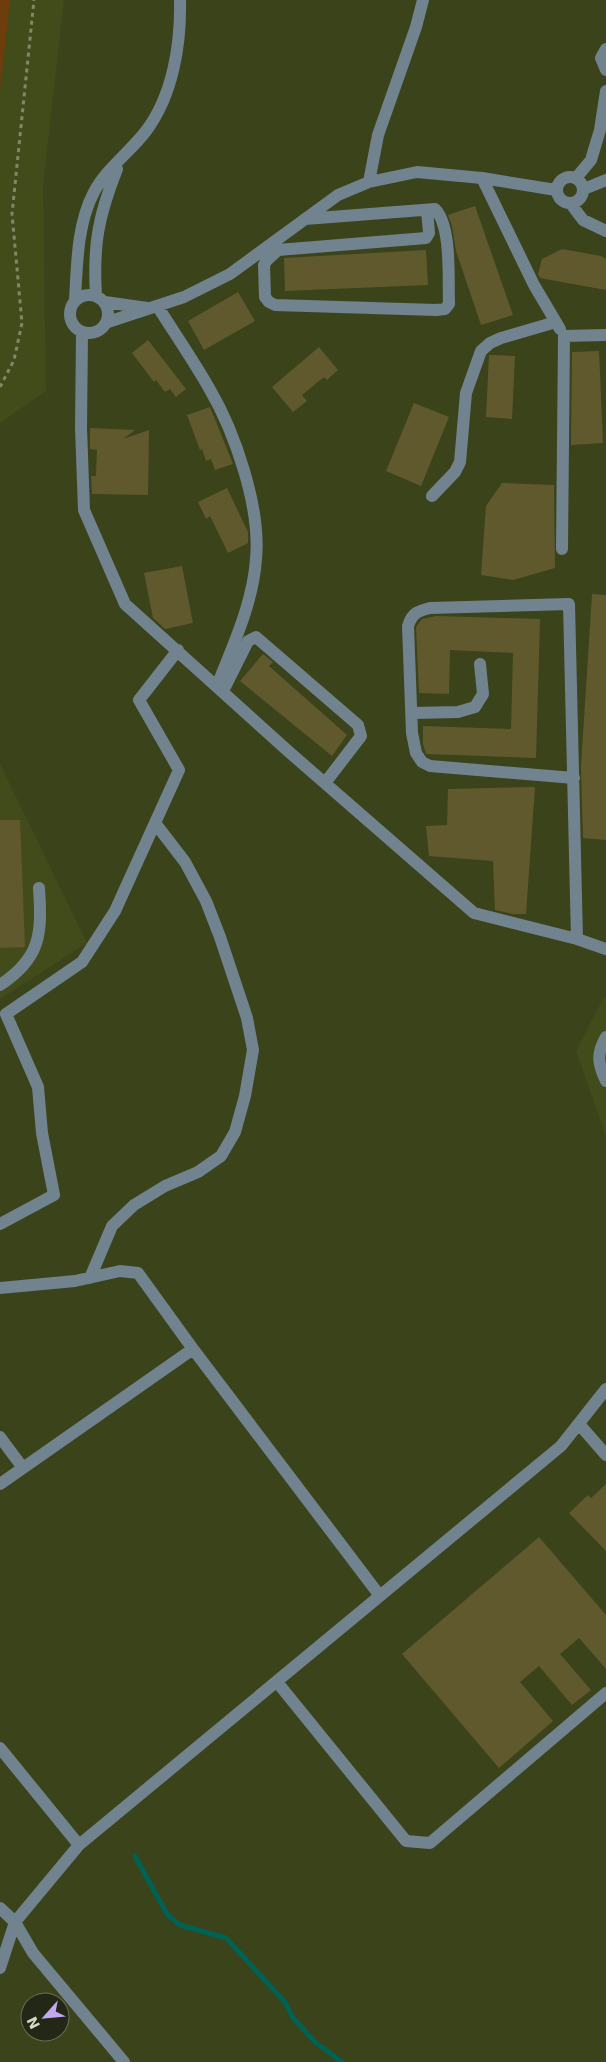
<svg xmlns="http://www.w3.org/2000/svg" width="606" height="2062" font-family="'DejaVu Sans',sans-serif">
	<rect width="100%" height="100%" fill="#3a431a"/>
	<path fill="#424c1a" d="M0 0H64L43 186 46 391 0 423Z
		M0 764 87 943 0 999Z
		M604 997 606 998V1136L576 1051Z"/>
	<path fill="#6f3d0b" d="M0 0H10L0 89Z"/>
	<g fill="none" stroke-linecap="round" stroke-linejoin="round">
		<path stroke="#006255" stroke-width="5" d="M135 1856 167 1914 180 1925 226 1938 285 2002 293 2018 315 2042 342 2062"/>
	</g>
	<path fill="#61592e" d="M475 206 513 315 481 325 456 251 452 226 448 215Z
		M562 249 601 256 606 259V290L540 278 538 274 542 259Z
		M426 250 428 285 285 291 284 258Z
		M238 292 255 321 204 350 188 321Z
		M148 340 186 389 176 397 170 389 165 392 156 380 154 382 132 353Z
		M319 347 338 370 327 380 324 377 302 395 307 401 293 412 272 387Z
		M599 351 603 443 571 445 572 352Z
		M489 355 515 356 512 419 486 417Z
		M414 403 449 417 421 486 386 471Z
		M210 407 233 464 215 470 211 459 206 461 202 449 200 450 187 415Z
		M90 428 135 430 123 439 149 430 148 495 92 494 91 476H96L97 450 90 449Z
		M502 483 554 485 555 568 513 580 481 575 486 506Z
		M227 488 248 532V543L228 553 210 516 206 519 198 502Z
		M182 566 193 623 165 629 153 618 144 573Z
		M592 594 606 595V840L583 838 581 766Z
		M436 616 540 619 536 758 426 754 423 744V726L511 729 513 653 450 650 449 694 419 693 416 627 422 619Z
		M263 654 273 662 269 666 347 735 332 756 240 681Z
		M535 787 526 914H513L495 910 493 861 429 856 426 826 447 825 448 789Z
		M0 820H20L25 947 0 948Z
		M606 1484V1551L569 1513 588 1495 591 1498Z
		M539 1537 606 1615V1669L579 1638 560 1654 591 1690 572 1705 539 1666 520 1682 553 1721 499 1768 402 1654Z"/>
	<g fill="none" stroke-linecap="round" stroke-linejoin="round">
		<path stroke="#808867" stroke-width="3" stroke-dasharray="4 4" stroke-linecap="butt" d="M0 387 14 360 22 323 12 214 34 0"/>
		<path stroke="#71838f" stroke-width="12" d="M606 49 601 58 606 70
			M557 190a13 13 0 1 1 26 0a13 13 0 1 1-26 0Z
			M482 178 534 285 560 329
			M576 178 591 160 600 130 606 91
			M369 182 378 135 416 27 423 0
			M584 189 606 180
			M571 204 583 220 606 231
			M305 219 435 209C452 226 448 280 449 304L445 309 436 310 275 305 269 302 265 297 264 265 267 260 278 250 426 238 429 233 427 210
			M70 314a19 19 0 1 1 38 0a19 19 0 1 1-38 0Z
			M96 296C93 245 98 217 117 169
			M75 300C77 265 77 224 94 192 107 168 130 152 146 131 173 95 181 44 180 0
			M105 302 147 308
			M158 307C175 334 193 360 209 388 235 432 261 508 256 559 253 603 233 645 217 686
			M108 322 184 297 230 274 338 195 369 182 417 172 482 178 556 190
			M82 333 81 428 84 510 125 604 288 751 474 913 577 939 606 949
			M432 496 455 472 460 462 466 393 481 351 490 343 501 338 556 322
			M562 549 564 336 606 335
			M223 691 248 641 256 637 358 725 361 736 325 783
			M412 713 458 712 475 707 483 694 480 664
			M574 778 430 766 422 762 416 753 412 733 408 626C412 613 418 611 430 608L569 604 577 939
			M0 985C41 958 42 934 39 888
			M606 1037C596 1054 598 1064 606 1081
			M0 1224 54 1195 42 1133 38 1087 6 1014 82 962 115 911 179 770 139 700 178 650
			M90 1278 112 1226 134 1205 165 1186 198 1172 221 1156 235 1132 245 1096 253 1050 247 1018 220 937 206 901 185 862 155 823
			M0 1288 75 1281 120 1271 138 1273 193 1349 380 1596
			M579 1424 606 1455
			M0 1437 23 1468
			M0 1484 193 1349
			M277 1682 406 1841 430 1843 606 1693
			M0 1748 79 1845
			M0 1908 15 1922 0 1968
			M124 2062 33 1953 15 1922 79 1845 561 1446 606 1389"/>
	</g>
	<g transform="translate(45 2017) rotate(243)"><circle r="24" fill="#232715" stroke="#6a6f5b"/>
	<path d="M0-4L9 19L0 12L-9 19Z" fill="#c1a8f3"/>
	<text y="-8" font-size="14" font-weight="bold" text-anchor="middle" fill="#d5dbc4">N</text>
	</g>
</svg>
